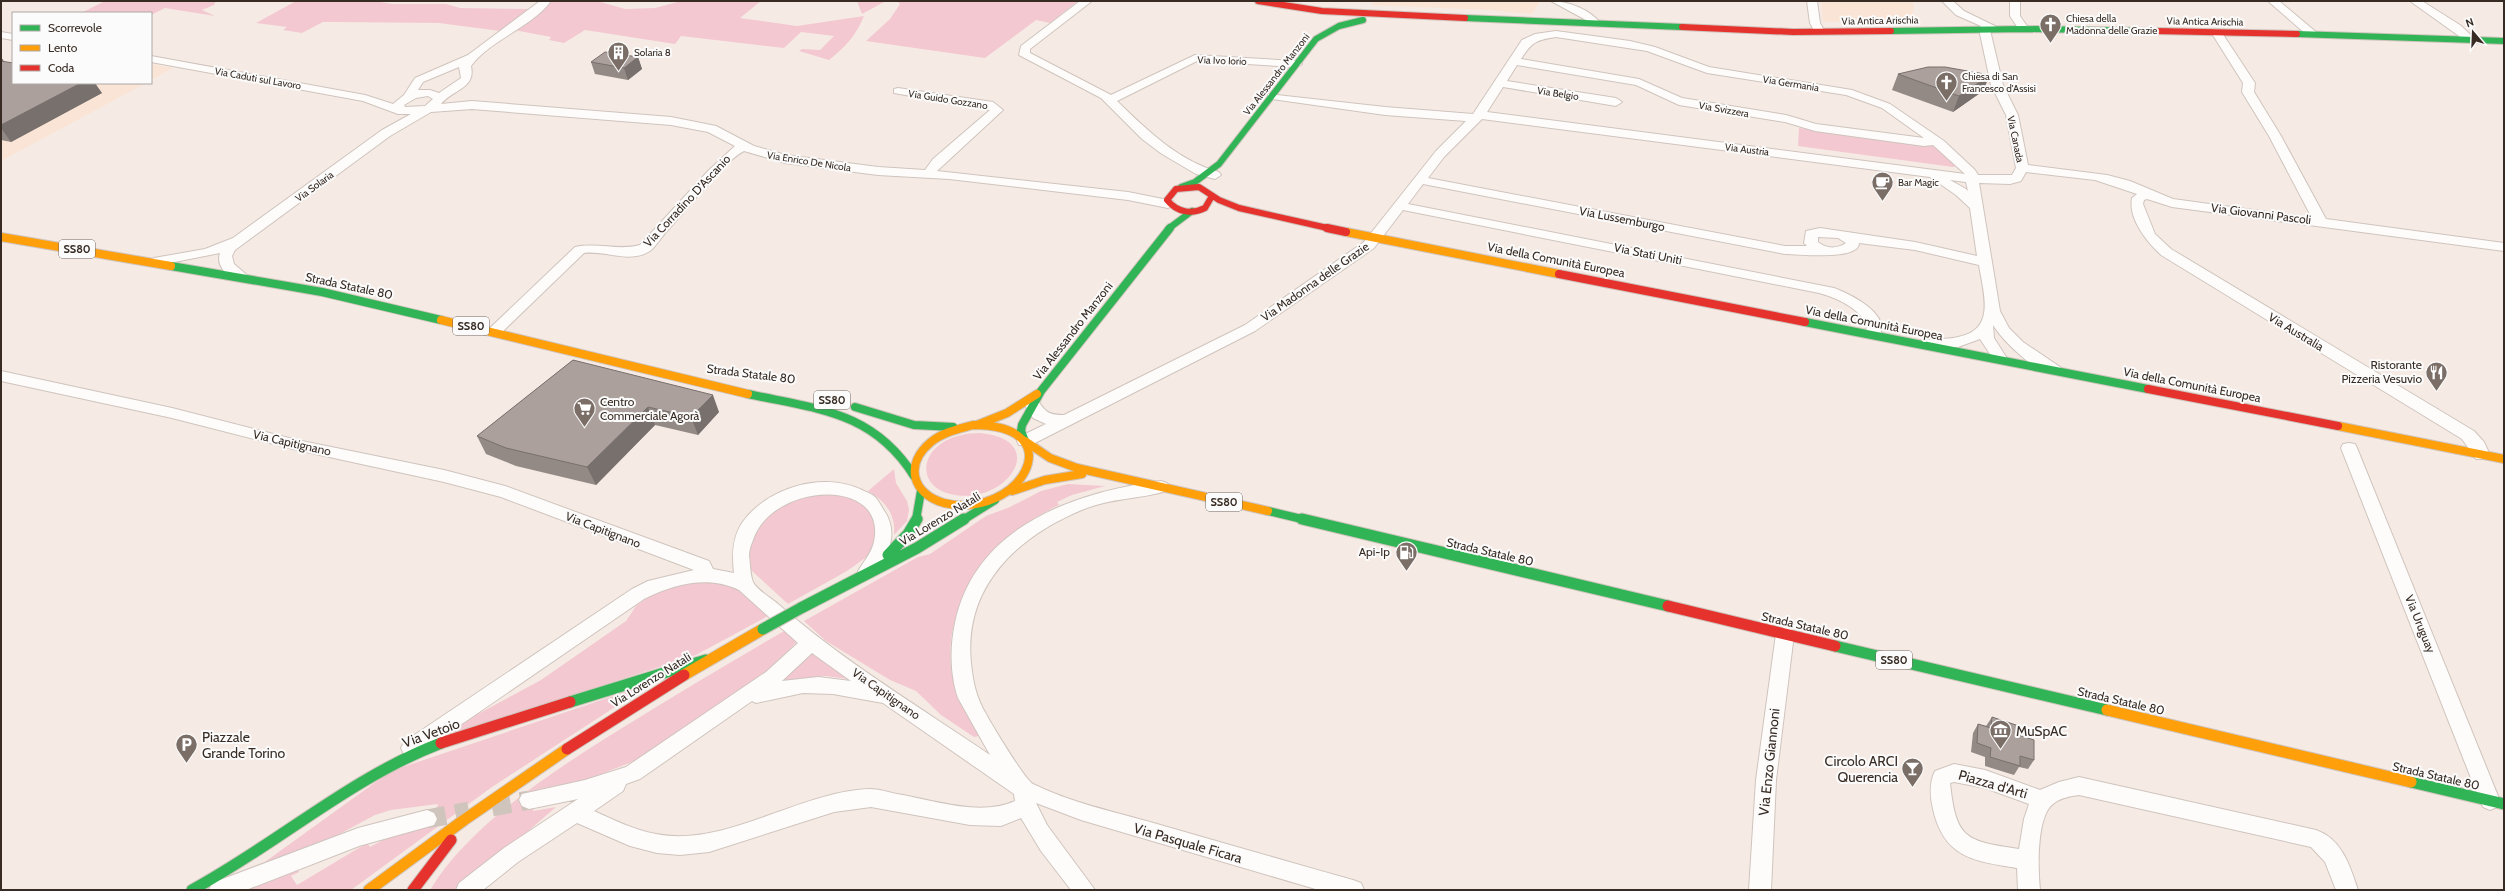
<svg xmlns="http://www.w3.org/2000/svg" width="2505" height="891" font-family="Cabin,sans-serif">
	<rect width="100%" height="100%" fill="#f6ebe4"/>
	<path fill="#fae4d5" d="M1375 1H1540L1532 14 1489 10 1371 5Z
		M1821 1H1913L1914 7 1911 22H1823Z
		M151 64 173 68 151 80Z
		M1 74 13 83H146L1 161Z"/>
	<path fill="#f3c8d1" d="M105 1H216L214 5 202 10 215 16 165 8 151 15V13H81Z
		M296 1H374L393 4H446L460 8 533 9 500 31 439 23 334 22H323L302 33 283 30 287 27 256 23Z
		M553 1H597L625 9 655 8 681 1H761L740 18 797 26 864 16C856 36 845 47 829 60L799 51 802 49 820 50 834 36 801 32 784 48 681 36 675 44 585 30 564 43 549 40 551 37 514 30Z
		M857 1H886L862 14Z
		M897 1H1078L1050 23 1036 20 985 58 866 41 890 19 900 4Z
		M1799 128 1939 147 1962 163 1953 167 1798 146Z
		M979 433C1053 439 1006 508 950 494 922 487 918 459 942 443 952 436 967 433 979 433Z
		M894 469 896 483 907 501 909 510 907 521 894 535C896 514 885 501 868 491Z
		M1068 484 1105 486 1072 495 1057 502 1059 505C1043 513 1028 521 1014 532 967 571 936 634 957 694 962 707 973 721 981 733L979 736 974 737 941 715 916 691 890 680 826 641 804 621 918 557 930 554 986 516 1010 507 1041 491Z
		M822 492C838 494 864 496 873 513 877 520 877 532 879 540L868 556 847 571 788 604 752 571C737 539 771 504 801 496 807 494 815 493 822 492Z
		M705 580C738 584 744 595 768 616L696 655 434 740 452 728 541 680 626 621 636 606 648 597 680 584Z
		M786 630 796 643 766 672 667 741 632 762 580 782 539 789 533 811 556 807 460 890H430C471 822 561 766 627 725 680 692 732 661 786 630Z
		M812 654H816L855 680 826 676 779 681Z
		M652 683 492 787 351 890H244L298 869 299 872 291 876 297 885 367 843 370 847 398 832 432 826 438 804 391 810 375 815 321 844 244 877 391 771Z"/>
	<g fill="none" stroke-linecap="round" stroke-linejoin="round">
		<path stroke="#d0c5bd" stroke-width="19" stroke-dasharray="19 10" stroke-linecap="butt" d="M492 807 529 800
			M427 819 469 811"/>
		<defs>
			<path id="street" d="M540 1H551C531 28 491 39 471 66 476 89 453 89 441 104L472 101 671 117 716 126 754 146 786 155 878 167 925 170 933 159 990 110 894 93V89L898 88 993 102 1003 110 937 171 1128 192 1173 201 1174 204 1168 208 1128 200 949 179 878 175 785 163 744 151C724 161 683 214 666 232 661 238 656 246 650 251 630 264 605 250 584 253L500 334 495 336 488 331 490 328 575 247C598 242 618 251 640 245L709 170 735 146 708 132 671 125 472 109 431 112 390 136 235 250 232 256 234 264 248 276 246 279C232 282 215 268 220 253L154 266 147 262 154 258 205 249 233 238 382 130 411 114H398L363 101 151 62V56L365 95 393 104 404 95 415 78 468 55ZM459 67 461 78 439 93 430 90H418L423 82ZM428 96 433 99 425 106 405 107 404 105 416 98Z
				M1080 1H1092L1030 49V53L1111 95 1195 55 1296 61 1302 64 1296 67 1197 61 1117 101C1147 130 1178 161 1219 172L1221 175 1215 179 1196 174 1162 154 1142 139 1101 98 1019 55 1021 46Z
				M1551 1C1568 1 1591 10 1601 24L1600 26H1592L1586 20Z
				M1807 1H1817L1820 23 1825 32 1824 34H1816L1810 23Z
				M1942 1H1953L1964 11 2001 29 1996 32 1990 30 2003 85 2018 115 2028 165 2107 175 2130 181 2173 199 2312 218 2269 136 2242 92 2243 83 2211 32 2216 29 2220 30 2255 83 2254 92 2281 136 2326 219 2504 243V251L2172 207 2147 199 2144 200 2143 204 2155 234 2171 249 2474 431 2484 442 2490 455 2488 459H2476L2462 439 2161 255C2147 242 2128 219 2132 198L2137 194 2095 180 2026 172 2021 181 2010 184 1979 183 2000 311 2009 328 2023 342 2060 367 2063 370 2060 373C2040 379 2003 341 1993 325L1994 338 2008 360 2006 363H1996L1980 339 1958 347H1921L1919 344 1921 341C1933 338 1946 340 1958 337 1997 330 1983 292 1979 265L1915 250 1859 243C1859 261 1798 254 1785 254L1423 184 1408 204 1834 288C1850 294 1894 315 1878 338H1868L1866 335 1867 324C1857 307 1837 298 1819 293L1403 210 1374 248 1255 331 1031 445H1019L1017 441 1019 437 1046 424 1033 418 1025 405 1028 401H1038C1046 413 1050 415 1064 415L1245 325 1364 242 1436 151 1466 121 1385 115 1272 99 1268 98V94L1385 107 1473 114 1522 40 1535 34 1556 31 1630 41 1655 47 1709 67 1852 90 1890 104 1944 141 1975 170 1978 175H2012L2016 168 2006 115 1991 85 1979 29 1981 26 1956 15ZM1556 37 1647 51 1707 73 1846 95 1882 108 1924 138 1816 124 1786 115 1682 98 1639 79 1521 59C1532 42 1536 40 1556 37ZM1517 65 1636 85 1679 105 1785 122 1815 131 1924 146 1933 145 1965 174 1487 112 1503 87 1616 106 1622 102 1616 98 1507 81ZM1482 119 1930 177 1956 195 1970 208 1977 256 1915 242 1820 228 1806 231 1804 243 1807 246H1785L1428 178 1444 157ZM1950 180 1966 182 1968 191 1966 189ZM1818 237 1838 238 1846 243C1837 249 1826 249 1818 242Z
				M2010 1H2020V16L2029 29 2028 31H2020L2010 16Z
				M2268 1H2279L2316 32V36H2308Z
				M2410 1H2422L2460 25 2475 39 2470 42 2466 41Z
				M1 32 13 34V40L1 38Z
				M1 371 172 408 297 440 444 470 505 486 709 561 713 569 734 573C732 556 732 538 742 523 766 488 823 471 862 490 866 492 872 494 875 497 879 501 882 508 885 512 899 534 888 557 873 576L867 578 861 576 858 571C864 561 871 554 874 542 888 476 772 482 753 540 751 545 749 550 749 555 750 562 750 575 753 582 757 590 771 598 778 604 843 661 918 706 990 755L958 698C950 674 950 647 955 623 975 526 1075 492 1161 481L1167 483 1169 487 1167 491C1140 499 1111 498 1084 509 1018 536 963 586 971 663 973 682 976 697 986 714 992 725 1025 780 1033 784 1069 802 1111 811 1150 822 1217 841 1285 861 1353 880L1361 883 1364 890H1319L1081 820 1036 803 1047 825 1095 890H1071L1041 851 1021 818 1001 826 970 825 871 807 834 812 709 852 680 855 657 853 630 846 577 823 518 862 483 890H456L459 883 504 848 578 799 529 809 522 806 519 800 522 794 585 780 626 767 766 672 798 643 739 590C708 575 674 584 644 599L418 754 411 756 404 754 401 748 404 742 632 589 648 581 694 570 501 497 444 482 297 450 172 418 1 381ZM812 653 851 681 818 677 782 681ZM803 693 833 694 883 703 1014 794 1015 801C980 817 934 800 897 794 888 792 879 789 870 789 800 791 725 848 656 834 634 830 614 820 594 811L623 791 626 784 640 779 752 701 756 703Z
				M2349 443 2355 444 2357 448 2500 801 2497 807 2490 810 2483 807 2480 801 2341 448 2343 444Z
				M1785 627 1791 629 1794 634 1776 780 1771 890H1749L1756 780 1776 634 1779 629Z
				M1954 764 1985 770 2040 790 2059 782 2079 777 2316 830C2342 839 2350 866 2358 890H2336L2325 862 2311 847 2079 795C2070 796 2060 798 2053 804 2036 817 2038 870 2040 890H2018L2017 868C1974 861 1944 858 1933 809 1930 796 1929 783 1935 771ZM1954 782 1985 788 2029 804 2024 819 2019 849C1965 841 1956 839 1950 783Z
				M427 810 434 813 437 819 434 825 359 846 246 890H209L212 883 358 828Z"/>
			<path id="fast-far2" d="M1465 18 1682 27
				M1891 31 2024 29 2155 31
				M2297 34 2504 41
				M1181 187 1195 182 1219 164 1316 39 1339 26 1363 20
				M1168 229 1192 211"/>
			<path id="fast-far1" d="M171 266 322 292 441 320
				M1805 322 2148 389
				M748 394C817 409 873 411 914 476
				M855 407 914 425 953 427
				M1025 441 1021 431 1022 425 1041 391 1170 228
				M1268 511 1306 520
				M916 520 921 491
				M963 520 995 500"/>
			<path id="fast" d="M1302 519 1668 606
				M888 555 908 534 917 519
				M801 608 917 548 964 519
				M1835 646 2107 710
				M570 702 706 660
				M2411 782 2504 804
				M192 890C277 844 350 778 441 743"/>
			<path id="slow-far1" d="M1346 232 1559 274
				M1 237 171 266
				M441 320 748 394
				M973 425C1076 425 1019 521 944 503 912 494 904 464 931 442 943 432 959 429 973 425Z
				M977 425 1007 413 1037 394
				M2338 426 2504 459
				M1025 441 1050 458 1077 468 1268 511
				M1012 491 1045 480 1082 474"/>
			<path id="slow" d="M684 675 763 629
				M2107 710 2411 782
				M369 890 464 820 567 749"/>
			<path id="jam-far2" d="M1258 1 1322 11 1465 18
				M1682 27 1793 32 1891 31
				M2155 31 2297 34
				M1212 196 1205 208C1191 215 1177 212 1167 200L1176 189 1199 187 1219 200 1239 208 1332 229"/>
			<path id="jam-far1" d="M1327 228 1346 232
				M1559 274 1805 322
				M2148 389 2338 426"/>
			<path id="jam" d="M1668 606 1835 646
				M441 743 570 702
				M567 749 684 675
				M413 890 451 840"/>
		</defs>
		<use href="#street" stroke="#cfc4bd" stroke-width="2"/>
		<use href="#fast-far2" stroke="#cfc4bd" stroke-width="8"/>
		<use href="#fast-far1" stroke="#cfc4bd" stroke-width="10"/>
		<use href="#fast" stroke="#cfc4bd" stroke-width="13"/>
		<use href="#slow-far1" stroke="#cfc4bd" stroke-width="10"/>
		<use href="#slow" stroke="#cfc4bd" stroke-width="13"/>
		<use href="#jam-far2" stroke="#cfc4bd" stroke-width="8"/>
		<use href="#jam-far1" stroke="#cfc4bd" stroke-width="10"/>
		<use href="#jam" stroke="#cfc4bd" stroke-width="13"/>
		<use href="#street" fill="#fefcfb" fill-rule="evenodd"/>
		<use href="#fast-far2" stroke="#30b455" stroke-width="6"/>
		<use href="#fast-far1" stroke="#30b455" stroke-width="8"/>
		<use href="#fast" stroke="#30b455" stroke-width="11"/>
		<use href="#slow-far1" stroke="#ff9f0a" stroke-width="8"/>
		<use href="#slow" stroke="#ff9f0a" stroke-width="11"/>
		<use href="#jam-far2" stroke="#e5322d" stroke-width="6"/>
		<use href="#jam-far1" stroke="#e5322d" stroke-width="8"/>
		<use href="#jam" stroke="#e5322d" stroke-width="11"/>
		<defs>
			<path id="fast-bridge" d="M763 629 801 608"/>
		</defs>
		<use href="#fast-bridge" stroke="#cfc4bd" stroke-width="13" stroke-linecap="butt"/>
		<use href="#fast-bridge" stroke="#30b455" stroke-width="11"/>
	</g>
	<path fill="#938a86" d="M1 57 4 62 102 93 11 142 1 140Z
		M638 57 642 69 628 80 595 74 591 62Z
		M1898 74 1983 91 1953 112 1892 90Z
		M573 360 719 412 698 435 655 425 596 485 516 466 486 454 477 436Z
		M1992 717 2019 735 2034 760 2028 769 2019 767 2014 775 1985 766V757L1971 752 1973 733 1978 724 1986 726Z"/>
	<path fill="#78706d" d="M1 57 5 63 1 65Z
		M638 57 642 69 628 80 624 68Z
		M1990 75 1983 91 1953 112 1959 96Z
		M81 83H95L102 93 11 142 1 128V125Z
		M713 395 719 412 698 435 691 417Z
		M648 407 655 425 596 485 587 467Z"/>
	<path fill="#aba09c" stroke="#78706d" d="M605 52 638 57 624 68 591 62Z
		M1 61 13 63V83H81L1 125Z
		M1928 67H1945L1990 75 1959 96 1898 74Z
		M573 360 713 395 691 417 648 407 587 467 506 448 477 436Z
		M1992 717 2019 726V735L2034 740V760L2020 756V766L1990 757 1991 748 1977 743 1978 724 1991 728Z"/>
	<defs>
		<symbol id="church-pin" viewBox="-11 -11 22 30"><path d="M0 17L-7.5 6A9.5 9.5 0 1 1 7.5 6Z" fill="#7a6e67" stroke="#fbfbfb"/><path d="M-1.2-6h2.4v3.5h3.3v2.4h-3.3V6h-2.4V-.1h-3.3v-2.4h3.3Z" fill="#fff"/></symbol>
		<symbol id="building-pin" viewBox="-11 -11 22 30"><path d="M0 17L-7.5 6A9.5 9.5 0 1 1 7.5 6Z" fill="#7a6e67" stroke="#fbfbfb"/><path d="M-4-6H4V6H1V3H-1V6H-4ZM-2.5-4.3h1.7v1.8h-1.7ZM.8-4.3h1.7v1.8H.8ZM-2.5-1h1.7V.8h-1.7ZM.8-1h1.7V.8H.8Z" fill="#fff"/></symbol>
		<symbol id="cafe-pin" viewBox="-11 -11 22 30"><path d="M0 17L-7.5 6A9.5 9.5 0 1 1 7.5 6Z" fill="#7a6e67" stroke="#fbfbfb"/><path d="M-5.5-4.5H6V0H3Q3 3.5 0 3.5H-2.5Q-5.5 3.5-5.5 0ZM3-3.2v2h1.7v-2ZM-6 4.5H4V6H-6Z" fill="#fff"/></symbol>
		<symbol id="restaurant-pin" viewBox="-11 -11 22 30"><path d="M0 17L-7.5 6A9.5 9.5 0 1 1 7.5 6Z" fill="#7a6e67" stroke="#fbfbfb"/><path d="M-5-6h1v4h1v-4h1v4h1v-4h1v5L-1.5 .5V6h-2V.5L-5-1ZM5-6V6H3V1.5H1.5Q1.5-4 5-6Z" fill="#fff"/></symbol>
		<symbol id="supermarket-pin" viewBox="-11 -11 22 30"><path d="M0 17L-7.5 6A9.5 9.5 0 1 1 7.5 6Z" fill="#7a6e67" stroke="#fbfbfb"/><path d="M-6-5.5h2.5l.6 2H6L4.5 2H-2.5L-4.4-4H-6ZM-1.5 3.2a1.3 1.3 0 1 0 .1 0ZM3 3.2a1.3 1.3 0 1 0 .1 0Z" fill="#fff"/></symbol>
		<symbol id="fuel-pin" viewBox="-11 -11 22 30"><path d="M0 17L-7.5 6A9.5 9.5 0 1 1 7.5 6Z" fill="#7a6e67" stroke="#fbfbfb"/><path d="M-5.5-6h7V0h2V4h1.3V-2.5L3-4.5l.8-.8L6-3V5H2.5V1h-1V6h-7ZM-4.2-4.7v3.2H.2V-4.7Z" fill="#fff"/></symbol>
		<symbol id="museum-pin" viewBox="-11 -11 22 30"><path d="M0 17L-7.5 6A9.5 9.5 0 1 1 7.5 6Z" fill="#7a6e67" stroke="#fbfbfb"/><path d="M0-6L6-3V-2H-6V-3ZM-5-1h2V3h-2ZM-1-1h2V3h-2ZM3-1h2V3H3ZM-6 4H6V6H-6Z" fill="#fff"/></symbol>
		<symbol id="parking-pin" viewBox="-11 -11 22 30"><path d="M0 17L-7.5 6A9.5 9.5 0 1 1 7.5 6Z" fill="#7a6e67" stroke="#fbfbfb"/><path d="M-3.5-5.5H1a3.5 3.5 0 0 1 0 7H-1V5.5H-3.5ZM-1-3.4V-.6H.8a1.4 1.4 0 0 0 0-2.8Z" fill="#fff"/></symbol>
		<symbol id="bar-pin" viewBox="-11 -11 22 30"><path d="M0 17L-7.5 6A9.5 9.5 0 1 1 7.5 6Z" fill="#7a6e67" stroke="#fbfbfb"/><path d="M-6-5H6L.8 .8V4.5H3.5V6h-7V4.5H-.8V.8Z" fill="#fff"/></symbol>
	</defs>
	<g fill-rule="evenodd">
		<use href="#church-pin" x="2038" y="12" width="25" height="34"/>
		<use href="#building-pin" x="606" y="40" width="25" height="34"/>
		<use href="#church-pin" x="1934" y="70" width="25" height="34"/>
		<use href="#cafe-pin" x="1870" y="170" width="25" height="34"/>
		<use href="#restaurant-pin" x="2424" y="360" width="25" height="34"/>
		<use href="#supermarket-pin" x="572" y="396" width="25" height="34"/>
		<use href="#fuel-pin" x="1394" y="540" width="25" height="34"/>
		<use href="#museum-pin" x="1988" y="718" width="25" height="34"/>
		<use href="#parking-pin" x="174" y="732" width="25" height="34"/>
		<use href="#bar-pin" x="1900" y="756" width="25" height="34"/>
	</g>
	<g text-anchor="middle" stroke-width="4" stroke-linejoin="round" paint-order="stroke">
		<g font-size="10" fill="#372b23" stroke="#fbfbfb" text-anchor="start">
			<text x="2066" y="22">Chiesa della<tspan x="2066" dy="12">Madonna delle Grazie</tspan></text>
			<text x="634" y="56">Solaria 8</text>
			<text x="1962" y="80">Chiesa di San<tspan x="1962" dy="12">Francesco d'Assisi</tspan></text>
			<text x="1898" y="186">Bar Magic</text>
		</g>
		<g font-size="10" fill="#372b23" stroke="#fbfbfb">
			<text transform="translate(1880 20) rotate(-1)" y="4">Via Antica Arischia</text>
			<text transform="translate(2205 21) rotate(1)" y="4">Via Antica Arischia</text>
			<text transform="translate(1222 60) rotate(2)" y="4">Via Ivo Iorio</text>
			<text transform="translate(1276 74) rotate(-52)" y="4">Via Alessandro Manzoni</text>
			<text transform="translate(258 78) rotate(10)" y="4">Via Caduti sul Lavoro</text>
			<text transform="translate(1791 83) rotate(9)" y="4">Via Germania</text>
			<text transform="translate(1558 93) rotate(9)" y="4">Via Belgio</text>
			<text transform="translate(948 99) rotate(9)" y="4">Via Guido Gozzano</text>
			<text transform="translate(1724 109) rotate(10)" y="4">Via Svizzera</text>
			<text transform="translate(2016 139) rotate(78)" y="4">Via Canada</text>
			<text transform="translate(1747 149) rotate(7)" y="4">Via Austria</text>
			<text transform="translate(809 161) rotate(9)" y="4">Via Enrico De Nicola</text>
			<text transform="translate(314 186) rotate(-36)" y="4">Via Solaria</text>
		</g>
		<g fill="#fbfbfb" stroke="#726964" stroke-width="1">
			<rect x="59" y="240" width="36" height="18" rx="3"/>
			<rect x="453" y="317" width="36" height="18" rx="3"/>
			<rect x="814" y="391" width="36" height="18" rx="3"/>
			<rect x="1206" y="493" width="36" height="18" rx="3"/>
			<rect x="1876" y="651" width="36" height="18" rx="3"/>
		</g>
		<g font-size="11" font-weight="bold" fill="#372b23">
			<text x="77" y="253">SS80</text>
			<text x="471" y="330">SS80</text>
			<text x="832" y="404">SS80</text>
			<text x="1224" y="506">SS80</text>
			<text x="1894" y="664">SS80</text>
		</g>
		<g font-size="12" fill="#372b23" stroke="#fbfbfb">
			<text transform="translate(687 201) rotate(-47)" y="4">Via Corradino D'Ascanio</text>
			<text transform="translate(2261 214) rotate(7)" y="4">Via Giovanni Pascoli</text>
			<text transform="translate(1622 219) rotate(11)" y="4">Via Lussemburgo</text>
			<text transform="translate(1648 254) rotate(11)" y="4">Via Stati Uniti</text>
			<text transform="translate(1556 260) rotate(11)" y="4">Via della Comunità Europea</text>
			<text transform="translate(1315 282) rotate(-35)" y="4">Via Madonna delle Grazie</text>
			<text transform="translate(349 286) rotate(12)" y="4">Strada Statale 80</text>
			<text transform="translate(1874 323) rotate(11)" y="4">Via della Comunità Europea</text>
			<text transform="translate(1073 331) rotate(-52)" y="4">Via Alessandro Manzoni</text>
			<text transform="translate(2296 332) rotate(31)" y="4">Via Australia</text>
			<text transform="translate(751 374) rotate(7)" y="4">Strada Statale 80</text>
			<text transform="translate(2192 385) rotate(11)" y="4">Via della Comunità Europea</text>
			<text transform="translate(292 443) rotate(13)" y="4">Via Capitignano</text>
			<text transform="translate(940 519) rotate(-31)" y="4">Via Lorenzo Natali</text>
			<text transform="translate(603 530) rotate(21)" y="4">Via Capitignano</text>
			<text transform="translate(1490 552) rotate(13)" y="4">Strada Statale 80</text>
			<text transform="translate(2420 624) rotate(68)" y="4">Via Uruguay</text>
			<text transform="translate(1805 626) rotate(13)" y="4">Strada Statale 80</text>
			<text transform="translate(651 680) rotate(-32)" y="4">Via Lorenzo Natali</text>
			<text transform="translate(886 694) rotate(35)" y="4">Via Capitignano</text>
			<text transform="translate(2121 701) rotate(13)" y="4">Strada Statale 80</text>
			<text transform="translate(2436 776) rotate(13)" y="4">Strada Statale 80</text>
		</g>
		<g font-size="12" fill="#372b23" stroke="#fbfbfb" text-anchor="end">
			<text x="2422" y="369">Ristorante<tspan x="2422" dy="14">Pizzeria Vesuvio</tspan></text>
			<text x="600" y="406" text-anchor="start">Centro<tspan x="600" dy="14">Commerciale Agorà</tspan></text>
			<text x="1390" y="556">Api-Ip</text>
		</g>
		<g font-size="14" fill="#372b23" stroke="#fbfbfb" text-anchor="start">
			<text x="2016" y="736">MuSpAC</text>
			<text x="202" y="742">Piazzale<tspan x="202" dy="16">Grande Torino</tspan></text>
			<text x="1898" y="766" text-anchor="end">Circolo ARCI<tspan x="1898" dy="16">Querencia</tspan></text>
		</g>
		<g font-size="14" fill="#372b23" stroke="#fbfbfb">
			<text transform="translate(431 733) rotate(-20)" y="5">Via Vetoio</text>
			<text transform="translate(1769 762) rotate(-84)" y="5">Via Enzo Giannoni</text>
			<text transform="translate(1993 784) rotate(16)" y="5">Piazza d'Arti</text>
			<text transform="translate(1188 843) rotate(16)" y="5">Via Pasquale Ficara</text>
		</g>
	</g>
	<rect width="2505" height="891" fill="none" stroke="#372b23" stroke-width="4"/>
	<rect x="12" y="12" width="140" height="72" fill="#fbfbfb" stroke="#ada8a5"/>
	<rect x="20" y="25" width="20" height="6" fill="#30b455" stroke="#ada8a5"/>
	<text x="48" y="32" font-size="12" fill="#372b23">Scorrevole</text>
	<rect x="20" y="45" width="20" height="6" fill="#ff9f0a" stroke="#ada8a5"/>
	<text x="48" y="52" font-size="12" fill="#372b23">Lento</text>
	<rect x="20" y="65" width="20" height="6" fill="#e5322d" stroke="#ada8a5"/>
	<text x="48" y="72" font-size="12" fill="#372b23">Coda</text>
	<g transform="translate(2473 32) rotate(341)" stroke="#fbfbfb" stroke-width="3" paint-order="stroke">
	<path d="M0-3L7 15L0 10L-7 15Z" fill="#372b23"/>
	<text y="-6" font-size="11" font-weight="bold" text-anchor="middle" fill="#372b23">N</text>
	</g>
</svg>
